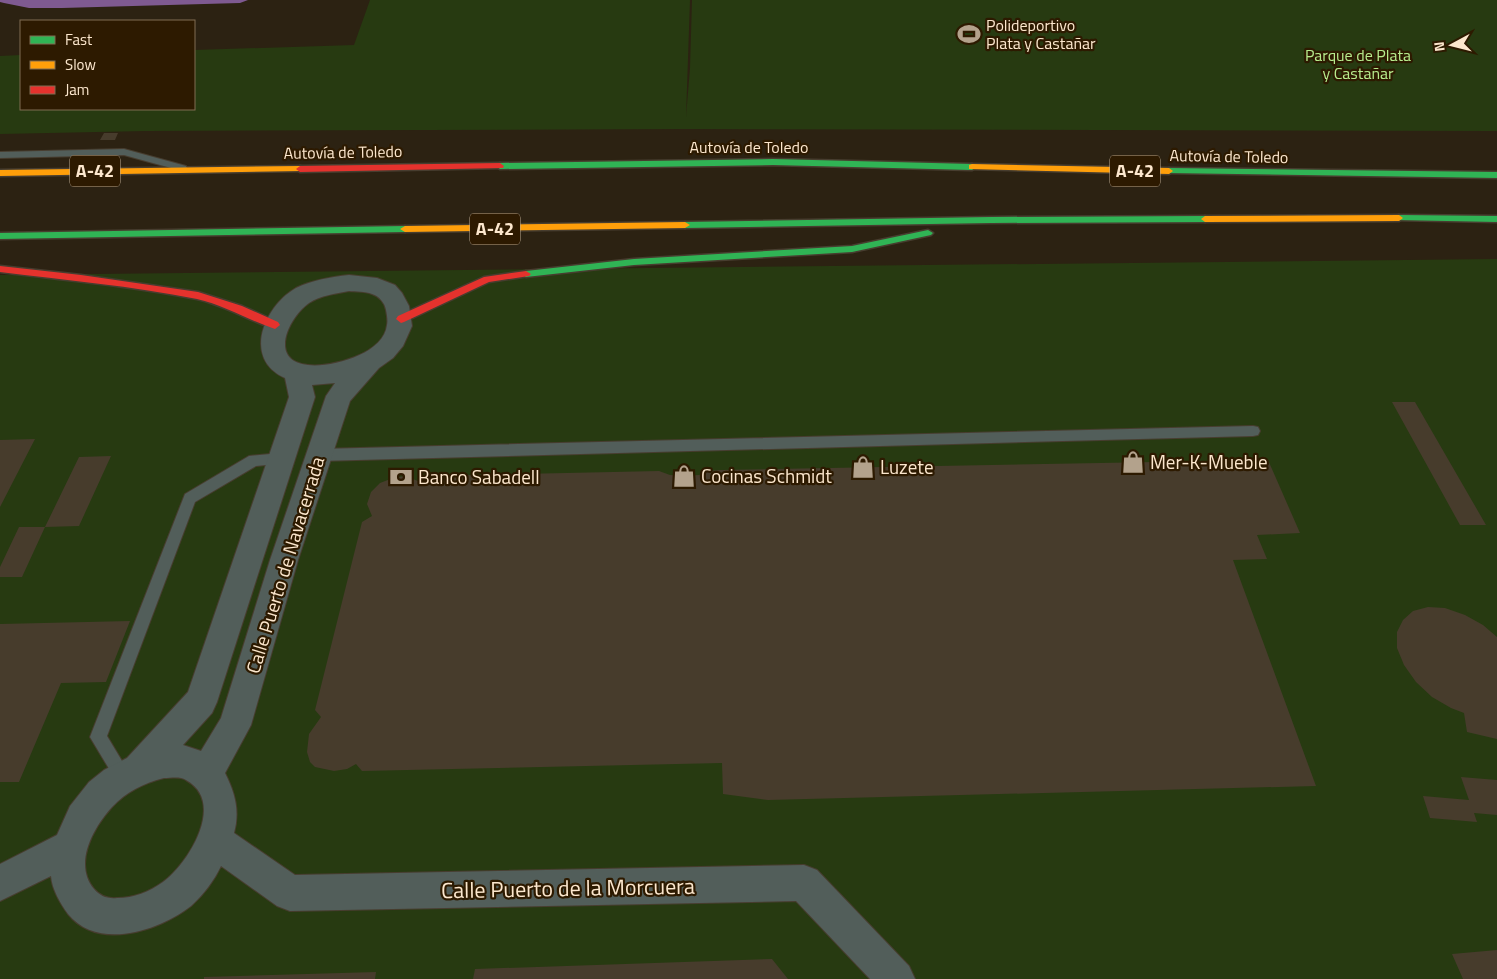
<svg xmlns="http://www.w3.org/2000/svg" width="1497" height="979" font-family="'Titillium Web',sans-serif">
	<rect width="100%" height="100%" fill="#2c2212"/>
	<path fill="#273a11" d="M370 0H690L686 117 690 68 692 0H1497V131L685 129 146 131 0 134V56L21 55V109H194V50L354 45Z
		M1497 259V979H0V275Z"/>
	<path fill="#7f5a91" d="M0 0H248L240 3 62 8H29L4 3 0 2Z"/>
	<path fill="#473c2c" d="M104 133H118L115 140H100Z
		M1392 402H1415L1486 525H1460Z
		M35 439 0 507V440Z
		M111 456 79 526 45 527 79 457Z
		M1268 460 1300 533 1257 535 1267 559 1233 560 1316 786 768 800 723 794 722 763 362 771 356 764 347 769 334 771 315 767 310 762 307 752 309 734 321 717 315 710 362 522 372 516 367 504 371 492 380 483 393 478 405 476 418 481 425 476 659 471 670 475 684 476 699 475 709 471 720 470Z
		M19 527H45L22 577H0V567Z
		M1428 607 1445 608 1465 615 1483 625 1497 637V739L1467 732 1464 713 1451 708 1432 697 1416 682 1404 665 1397 648V632L1403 620 1413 611Z
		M130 621 106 682 61 683 19 782H0V624Z
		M1461 777 1497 780V815L1474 813 1477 822 1430 818 1423 796 1469 800Z
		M1497 950V979H1463L1452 954Z
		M772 959 788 979H473L475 969Z
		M376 972 375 979H204V977Z"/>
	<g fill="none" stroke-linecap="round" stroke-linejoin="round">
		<defs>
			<path id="lane" d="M124 149 186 166 187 168 182 171 124 155 0 158V152Z
				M1253 426 1258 427 1260 431 1258 435 1253 436 319 461 314 459 312 455 314 451 319 449Z
				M281 453 286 455 288 459 286 463 256 466 195 502 107 736 131 776 129 782 123 784 117 782 90 737 185 494 249 456Z"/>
			<path id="street" d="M349 275 377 278 395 285 402 293 409 306 412 326 403 346 393 358 379 368 350 401 298 560 251 725 225 773C235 793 240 811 234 833L295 875 804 865 817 870 909 966 915 979H870L796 901 290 911 277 906 221 866C214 881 203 895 191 906 159 931 98 951 68 914 60 903 52 889 51 876L0 901V864L57 835 70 806 89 782 104 770 127 758 188 692 289 397 285 378C242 359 264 306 296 288 312 280 331 277 349 275ZM349 291C356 292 365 291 372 294 379 296 385 303 386 310 387 315 388 321 387 325 384 354 331 368 308 365 268 361 288 318 309 303 321 295 335 294 349 291ZM335 383 326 396 270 560 221 718 201 751 183 745 212 713 217 702 315 397 312 385ZM164 778C171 778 180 776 186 780 227 802 188 864 163 882 149 892 134 898 117 898 107 899 100 896 94 889 73 864 93 828 112 807 126 792 144 783 164 778Z"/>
			<path id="fast" d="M773 159 972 164 976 167 972 170 773 165 500 169 496 166 500 163Z
				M1169 168 1497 172V178L1166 173 1165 171Z
				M1399 215 1497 216V222L1396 220V216Z
				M1205 216 1209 219 1205 222 991 223 685 228 680 225 685 222 991 217Z
				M405 226 410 229 405 232 0 239V233Z
				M928 230 933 233 931 235 852 252 634 265 526 277 521 274 526 271 634 259 852 246Z"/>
			<path id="slow" d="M972 164 1169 168 1173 171 1169 174 969 169V165Z
				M300 166 303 167V171L0 176V170Z
				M1399 215 1403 218 1399 221 1205 222 1201 219 1205 216Z
				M685 222 690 225 685 228 405 232 400 229 405 226Z"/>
			<path id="jam" d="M500 163 504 166 503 168 300 172 296 169 300 166Z
				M0 266 81 275 198 292 242 306 278 322 280 325 275 329C248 320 224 305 197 299 132 286 65 280 0 272Z
				M526 271 531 274 529 276 489 282 404 322 401 323 396 319 398 316 484 277Z"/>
		</defs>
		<use href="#lane" stroke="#473d2f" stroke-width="2"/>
		<use href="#street" stroke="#473d2f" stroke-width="2"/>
		<use href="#fast" stroke="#473d2f" stroke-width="3"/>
		<use href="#slow" stroke="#473d2f" stroke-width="3"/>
		<use href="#jam" stroke="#473d2f" stroke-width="3"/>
		<use href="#lane" fill="#525e5a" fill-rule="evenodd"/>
		<use href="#street" fill="#525e5a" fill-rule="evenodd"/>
		<use href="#fast" fill="#30b455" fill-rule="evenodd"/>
		<use href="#slow" fill="#ff9f0a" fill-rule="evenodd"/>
		<use href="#jam" fill="#e5322d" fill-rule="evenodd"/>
	</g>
	<defs>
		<symbol id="stadium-bare" viewBox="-9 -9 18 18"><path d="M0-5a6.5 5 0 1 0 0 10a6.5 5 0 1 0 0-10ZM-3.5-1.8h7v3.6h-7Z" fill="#b3a28c" stroke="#2d1a00" stroke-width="2.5" paint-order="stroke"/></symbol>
		<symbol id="shop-bare" viewBox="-9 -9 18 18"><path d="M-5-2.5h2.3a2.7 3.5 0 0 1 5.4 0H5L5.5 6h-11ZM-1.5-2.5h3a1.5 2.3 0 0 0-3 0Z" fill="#b3a28c" stroke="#2d1a00" stroke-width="2.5" paint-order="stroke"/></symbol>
		<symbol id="bank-bare" viewBox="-9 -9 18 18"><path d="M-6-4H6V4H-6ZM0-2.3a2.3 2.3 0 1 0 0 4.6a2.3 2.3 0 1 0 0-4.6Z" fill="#b3a28c" stroke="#2d1a00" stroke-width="2.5" paint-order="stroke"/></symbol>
	</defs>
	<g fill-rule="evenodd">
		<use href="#stadium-bare" x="953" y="18" width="32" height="32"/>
		<use href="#shop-bare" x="1117" y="446" width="32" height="32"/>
		<use href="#shop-bare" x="847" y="451" width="32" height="32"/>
		<use href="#shop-bare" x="668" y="460" width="32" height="32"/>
		<use href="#bank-bare" x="385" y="461" width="32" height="32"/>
	</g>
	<g text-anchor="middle" stroke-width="4.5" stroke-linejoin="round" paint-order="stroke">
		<g font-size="16" fill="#fce7cd" stroke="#2d1a00" text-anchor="start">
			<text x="986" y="31">Polideportivo<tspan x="986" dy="18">Plata y Castañar</tspan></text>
		</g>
		<g font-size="16" fill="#b7ec8d" stroke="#2d1a00">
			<text x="1358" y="61">Parque de Plata<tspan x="1358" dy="18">y Castañar</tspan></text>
		</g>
		<g font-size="16" fill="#fce7cd" stroke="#2d1a00">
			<text x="749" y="153">Autovía de Toledo</text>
			<text transform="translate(343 152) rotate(-1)" y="6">Autovía de Toledo</text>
			<text transform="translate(1229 156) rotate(1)" y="6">Autovía de Toledo</text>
		</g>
		<g fill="#2d1a00" stroke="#beaa90" stroke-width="1">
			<rect x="70" y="155.5" width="50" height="31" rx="4"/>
			<rect x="1110" y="155.5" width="50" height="31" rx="4"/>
			<rect x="470" y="213.5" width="50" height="31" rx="4"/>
		</g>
		<g font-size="18" font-weight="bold" fill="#fce7cd">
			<text x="95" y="177">A-42</text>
			<text x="1135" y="177">A-42</text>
			<text x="495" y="235">A-42</text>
		</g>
		<g font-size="19" fill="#fce7cd" stroke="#2d1a00" text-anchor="start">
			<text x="1150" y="469">Mer-K-Mueble</text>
			<text x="880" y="474">Luzete</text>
			<text x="701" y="483">Cocinas Schmidt</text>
			<text x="418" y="484">Banco Sabadell</text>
		</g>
		<g font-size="19" fill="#fce7cd" stroke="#2d1a00">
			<text transform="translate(285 565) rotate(-73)" y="7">Calle Puerto de Navacerrada</text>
		</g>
		<g font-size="22" fill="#fce7cd" stroke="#2d1a00">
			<text transform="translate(568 888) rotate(-1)" y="8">Calle Puerto de la Morcuera</text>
		</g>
	</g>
	<rect x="20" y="20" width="175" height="90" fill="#2d1a00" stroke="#806c52"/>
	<rect x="30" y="36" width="25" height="8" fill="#30b455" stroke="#806c52"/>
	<text x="65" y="45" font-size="15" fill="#fce7cd">Fast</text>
	<rect x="30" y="61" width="25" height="8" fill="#ff9f0a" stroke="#806c52"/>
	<text x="65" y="70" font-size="15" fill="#fce7cd">Slow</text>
	<rect x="30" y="86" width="25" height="8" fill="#e5322d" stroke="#806c52"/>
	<text x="65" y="95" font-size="15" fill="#fce7cd">Jam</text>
	<g transform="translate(1452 45) rotate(263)" stroke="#2d1a00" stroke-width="4" paint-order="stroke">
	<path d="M0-4L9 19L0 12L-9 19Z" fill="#fce7cd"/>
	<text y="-8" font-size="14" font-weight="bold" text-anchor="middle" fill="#fce7cd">N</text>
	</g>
</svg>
